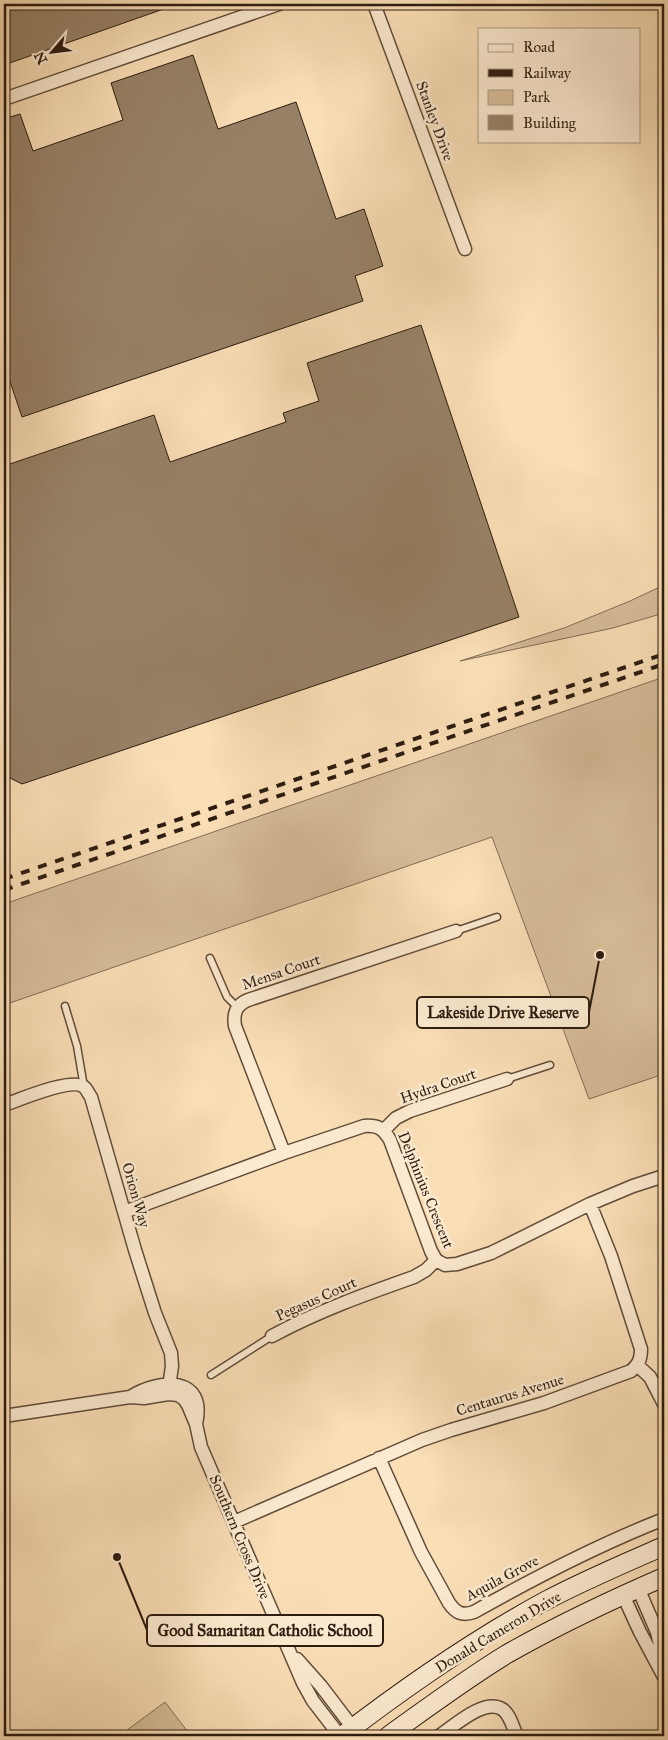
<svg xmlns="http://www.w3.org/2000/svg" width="668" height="1740" font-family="'IM FELL Great Primer',serif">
	<rect width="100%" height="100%" fill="#fadeb6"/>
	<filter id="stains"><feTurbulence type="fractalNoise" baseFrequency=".004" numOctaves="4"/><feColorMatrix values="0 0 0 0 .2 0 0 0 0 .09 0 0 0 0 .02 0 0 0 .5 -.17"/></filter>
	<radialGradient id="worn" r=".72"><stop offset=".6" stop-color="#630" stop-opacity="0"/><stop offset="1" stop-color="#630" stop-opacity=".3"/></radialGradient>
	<path fill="#d7bd9a" stroke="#826c55" d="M664 585V613L613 628 460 661 564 628 630 601Z
		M664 677V1074L589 1099 492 837 4 1005V904Z
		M165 1702 191 1736H119Z"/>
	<path fill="#978166" stroke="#2c1c10" d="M4 4H174L175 5 4 65Z
		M193 55 218 129 296 102 336 219 364 209 383 266 355 276 363 301 22 417 4 364V119L20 114 33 151 123 120 111 83Z
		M421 325 519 617 22 784 8 777 4 764V466L154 415 170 462 286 422 283 413 319 401 307 363Z"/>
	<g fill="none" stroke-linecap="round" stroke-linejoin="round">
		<defs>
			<path id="lane" d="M456 931 497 917
				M210 958 227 997 237 1007
				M65 1006 77 1046 84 1087
				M507 1079 550 1065
				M211 1375 272 1336"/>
			<path id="street" d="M374 4 465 249
				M4 99 279 4
				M4 1105C19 1100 72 1077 84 1087 87 1089 89 1095 91 1097L135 1250 155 1313 171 1353 172 1366 168 1394
				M384 1130 396 1118 410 1111 507 1079
				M284 1153 235 1026C233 1013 236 1005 248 1000L456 931
				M124 1212 284 1153 364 1126C378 1125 383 1128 390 1140L431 1251 436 1260 445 1265 457 1264 491 1253 590 1204 633 1186 664 1176
				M272 1336C318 1311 366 1294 414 1277L426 1270 436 1260
				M637 1365 650 1377 664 1404
				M130 1397C160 1378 207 1376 196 1424
				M4 1416 130 1397 144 1398 168 1394 178 1395 184 1399 188 1405 196 1424 201 1447 303 1683 313 1701 340 1736
				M379 1458 421 1552 449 1603C456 1613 462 1616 474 1612 536 1577 598 1545 664 1519
				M234 1522 422 1440 451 1430 544 1403 631 1371C639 1364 641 1359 641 1349L611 1256 590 1204
				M638 1588 657 1632 664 1663
				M623 1595 640 1632 664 1677
				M297 1659 321 1686 353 1728
				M439 1736C454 1726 484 1698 502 1709 510 1714 513 1728 517 1736"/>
			<path id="secondary" d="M342 1736C407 1686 475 1639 547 1600 585 1580 625 1563 664 1546
				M388 1736C427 1708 466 1679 507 1654 558 1625 611 1600 664 1577"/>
		</defs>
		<use href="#lane" stroke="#604c3a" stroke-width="9"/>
		<use href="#street" stroke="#604c3a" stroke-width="15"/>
		<use href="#secondary" stroke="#2c1c10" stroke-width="20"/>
		<use href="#lane" stroke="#fcead0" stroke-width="6"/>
		<use href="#street" stroke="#fcead0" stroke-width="12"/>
		<use href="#secondary" stroke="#fcead0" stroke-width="18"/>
		<path stroke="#2c1c10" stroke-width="4" stroke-dasharray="9 9" stroke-linecap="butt" d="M4 879 664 654
			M4 890 664 664"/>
	</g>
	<g text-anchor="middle" stroke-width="5" stroke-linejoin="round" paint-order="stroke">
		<g font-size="15" fill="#2c1c10" stroke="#fcead0">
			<text transform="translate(435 121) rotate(70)" y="5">Stanley Drive</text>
			<text transform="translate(281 972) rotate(-19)" y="5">Mensa Court</text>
			<text transform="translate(438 1086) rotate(-19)" y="5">Hydra Court</text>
			<text transform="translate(426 1190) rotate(68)" y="5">Delphinius Crescent</text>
			<text transform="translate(136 1195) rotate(74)" y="5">Orion Way</text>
			<text transform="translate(316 1299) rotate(-24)" y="5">Pegasus Court</text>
			<text transform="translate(510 1395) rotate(-17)" y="5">Centaurus Avenue</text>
			<text transform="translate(240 1537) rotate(67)" y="5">Southern Cross Drive</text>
			<text transform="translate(502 1578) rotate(-28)" y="5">Aquila Grove</text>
			<text transform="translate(498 1632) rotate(-31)" y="5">Donald Cameron Drive</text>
		</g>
	</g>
	<path fill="none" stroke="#2c1c10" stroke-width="2" d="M600 955L589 1012M117 1557L147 1630"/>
	<g fill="#2c1c10" stroke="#fcead0" stroke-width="2">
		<circle cx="600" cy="955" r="5"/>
		<circle cx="117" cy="1557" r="5"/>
	</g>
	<g fill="#fcead0" stroke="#2c1c10" stroke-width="2">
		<rect x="417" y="997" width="172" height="31" rx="5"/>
		<rect x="147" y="1615" width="236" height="31" rx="5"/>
	</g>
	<g font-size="16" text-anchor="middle" font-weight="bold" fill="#2c1c10">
		<text x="503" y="1018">Lakeside Drive Reserve</text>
		<text x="265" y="1636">Good Samaritan Catholic School</text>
	</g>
	<rect width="668" height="1740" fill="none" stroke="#fadeb6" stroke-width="20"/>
	<rect x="5" y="5" width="658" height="1730" fill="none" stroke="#2c1c10" stroke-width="2.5"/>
	<rect x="10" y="10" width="648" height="1720" fill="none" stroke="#2c1c10"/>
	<rect x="478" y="28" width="162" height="115" fill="#fcead0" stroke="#a99883"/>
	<rect x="488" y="44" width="25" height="8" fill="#fcead0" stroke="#a99883"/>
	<text x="523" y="52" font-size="15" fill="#2c1c10">Road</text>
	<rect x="488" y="69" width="25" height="8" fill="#2c1c10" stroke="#a99883"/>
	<text x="523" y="78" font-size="15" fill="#2c1c10">Railway</text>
	<rect x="488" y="90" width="25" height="15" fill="#d7bd9a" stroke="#a99883"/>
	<text x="523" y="102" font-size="15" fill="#2c1c10">Park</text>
	<rect x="488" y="115" width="25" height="15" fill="#978166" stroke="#a99883"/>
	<text x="523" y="128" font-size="15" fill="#2c1c10">Building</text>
	<g transform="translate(52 52) rotate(242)" stroke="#fcead0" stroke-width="4" paint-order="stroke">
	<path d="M0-4L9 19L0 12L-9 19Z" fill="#2c1c10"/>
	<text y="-8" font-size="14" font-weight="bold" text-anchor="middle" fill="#2c1c10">N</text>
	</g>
	<rect width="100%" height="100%" filter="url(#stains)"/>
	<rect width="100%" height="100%" fill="url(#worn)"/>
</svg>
